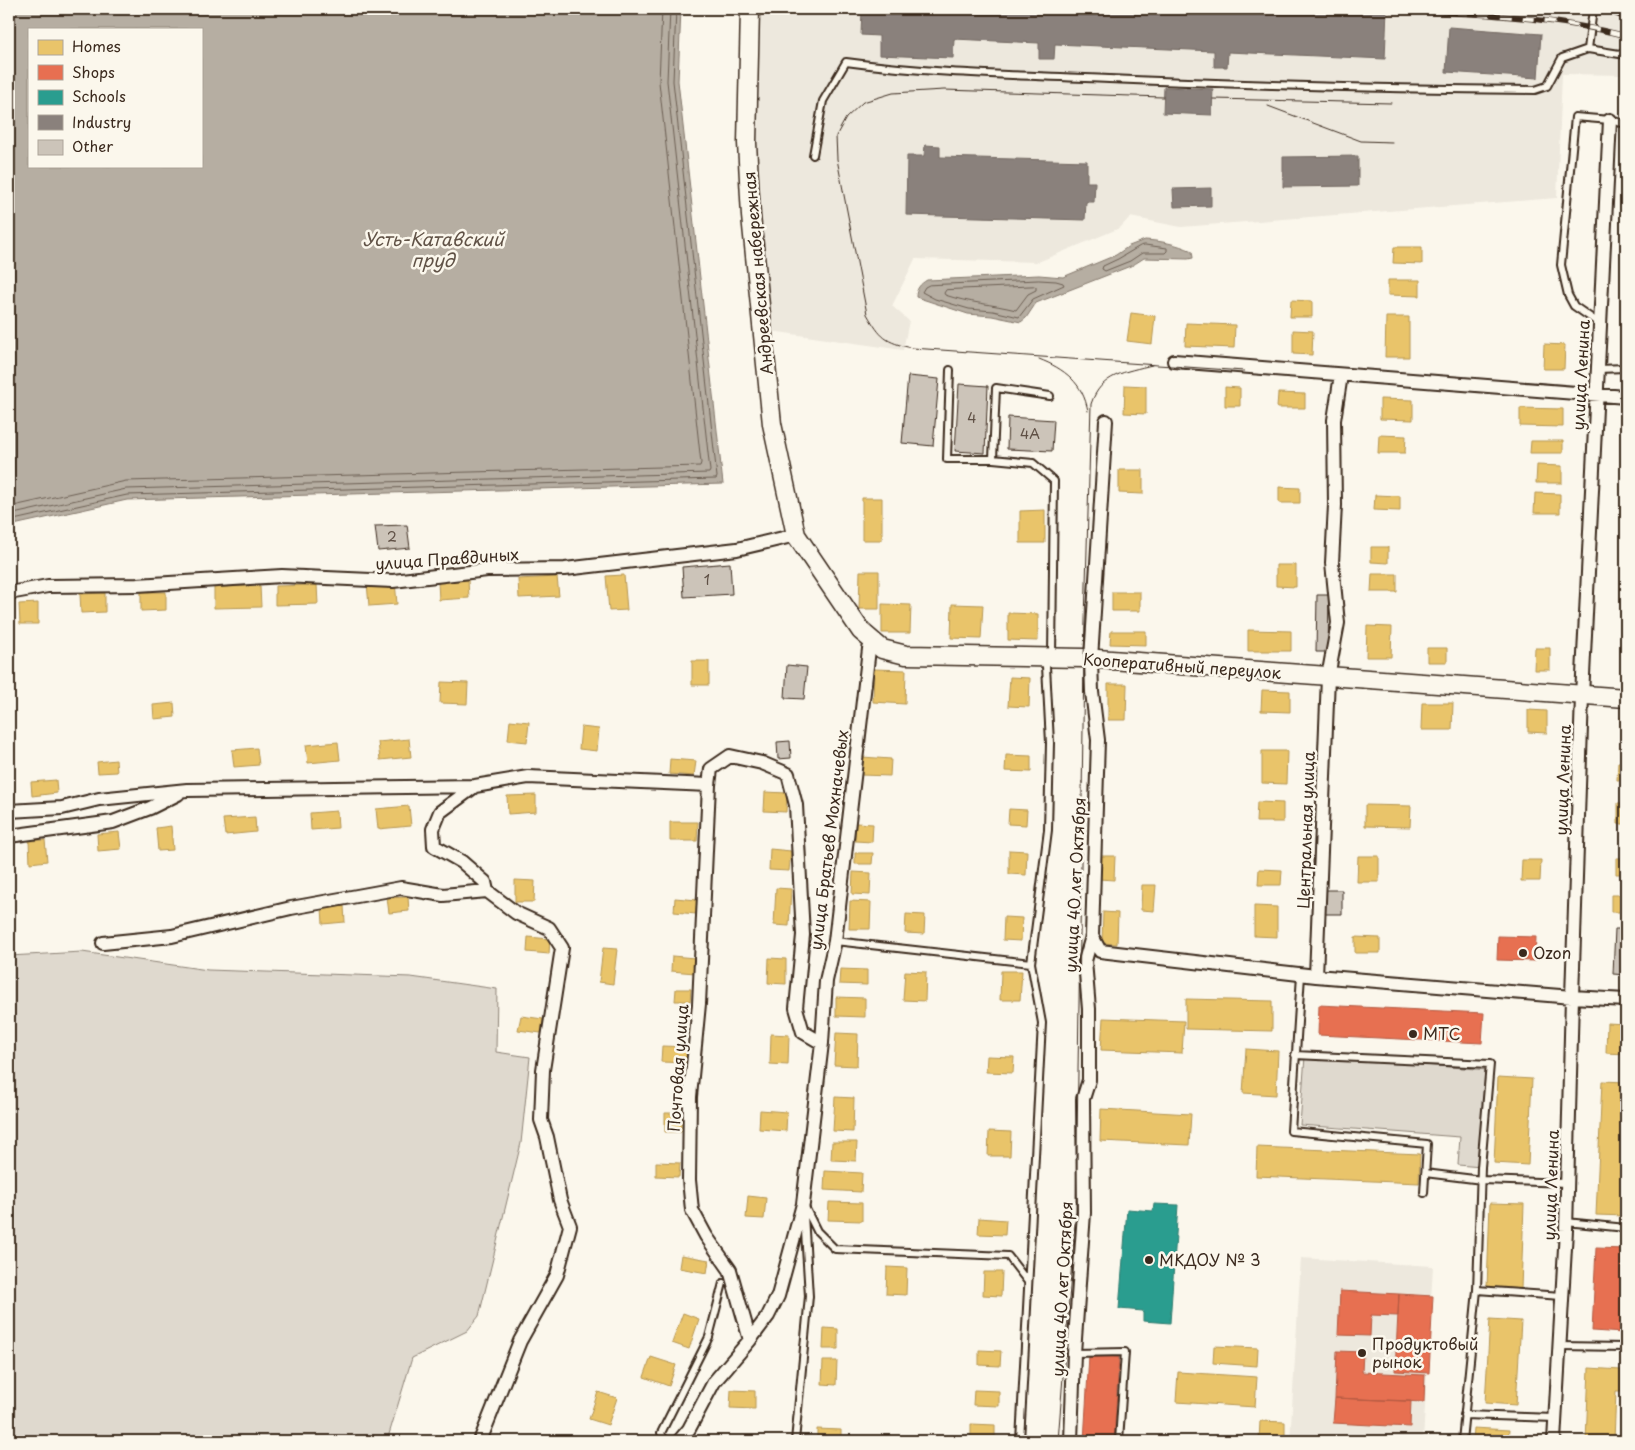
<svg xmlns="http://www.w3.org/2000/svg" width="1635" height="1450" font-family="'Playpen Sans',sans-serif">
	<rect width="100%" height="100%" fill="#fbf7ec"/>
	<filter id="ink" filterUnits="userSpaceOnUse"><feTurbulence type="fractalNoise" baseFrequency=".02" numOctaves="2"/><feDisplacementMap in="SourceGraphic" scale="10" xChannelSelector="R" yChannelSelector="G"/><feConvolveMatrix kernelMatrix="1 2 1 2 8 2 1 2 1" color-interpolation-filters="sRGB"/></filter>
	<g filter="url(#ink)">
		<path fill="#ede8dd" d="M755 9H1626V75L1562 74 1557 198 1181 227 1130 217 1120 228 1038 262 915 259 892 306 909 321 903 350 771 331 750 178Z
			M1626 258V387H1621Z
			M1301 1258 1433 1266 1423 1441H1290Z"/>
		<path fill="#dfd9ce" stroke="#8d8276" d="M82 952 208 970 411 977 497 989 496 1052 530 1057 521 1143 479 1316 467 1331 412 1358 387 1441H9V956Z
			M1305 1056 1489 1070 1481 1167 1458 1165 1460 1137 1300 1125Z"/>
		<path fill="#b6aea2" stroke="#85796d" fill-rule="evenodd" d="M9 9H681L678 81 723 484 127 500 9 526ZM29 29H201V166H29Z
			M1145 240C1161 241 1177 244 1192 251L1193 258 1188 259 1144 258 1133 265 1036 303 1026 318 1021 322 992 316 968 314 916 297C916 289 920 284 927 280L1039 275 1063 277 1116 255 1129 246Z"/>
		<path fill="#e9c46a" stroke="#b59653" d="M1394 247H1422V264L1393 263Z
			M1388 280H1420V296L1388 295Z
			M1291 300 1312 301V317H1290Z
			M1131 313 1155 316 1152 344 1127 341Z
			M1386 317H1409V357H1385Z
			M1186 323 1235 325 1234 348 1185 346Z
			M1293 330 1313 331 1312 355 1293 354Z
			M1544 344 1565 345 1564 369H1543Z
			M1125 385 1146 386V414L1124 413Z
			M1225 387 1240 388V406H1225Z
			M1278 393 1305 394V408H1277Z
			M1380 399 1413 400V420L1380 419Z
			M1520 408 1563 409V427L1520 426Z
			M1379 435 1406 436 1405 453H1378Z
			M1531 441H1563V453H1530Z
			M1537 465 1562 466V483H1536Z
			M1119 470H1143V494L1119 493Z
			M1279 487 1300 488V503H1279Z
			M1535 493 1560 494V513H1534Z
			M1375 495 1400 496V511L1374 510Z
			M862 498H882V540H862Z
			M1045 510V543H1020V511Z
			M1371 547H1388V563L1371 562Z
			M1276 565H1296V587L1276 586Z
			M860 571H879V609H859Z
			M1372 574H1397V592H1371Z
			M624 575 627 610 609 611 606 576Z
			M557 577 559 596 519 598 518 579Z
			M468 580 469 598 439 600 438 582Z
			M395 581 397 604 369 606 367 583Z
			M317 585 318 604 275 605V586Z
			M260 586 261 607 214 608V587Z
			M141 592H166V610L141 611Z
			M1112 592H1140V611H1112Z
			M105 593V612L81 613 80 594Z
			M38 603V624H20L19 604Z
			M882 604 911 605 910 633H882Z
			M952 604 983 605 981 639 951 638Z
			M1008 613 1038 614V641L1008 640Z
			M1367 626 1392 627 1391 657H1366Z
			M1248 630 1291 631V651H1248Z
			M1111 631H1146V645L1110 644Z
			M1427 648H1447V662H1427Z
			M1535 648H1550V670H1534Z
			M692 661H709V685H692Z
			M874 669 906 670 905 704 873 702Z
			M1010 677 1030 678 1029 707 1008 706Z
			M441 682 468 683 467 704 440 703Z
			M1108 684H1127L1126 720H1108Z
			M1262 690 1290 691V712L1261 711Z
			M174 703 175 717 154 719 153 705Z
			M1422 703H1453L1452 730H1421Z
			M1528 710 1547 711V733L1528 732Z
			M1621 717H1626V741H1621Z
			M510 720 529 722 527 742 508 740Z
			M581 727 599 729 597 751 579 749Z
			M409 739 411 757 380 760 378 742Z
			M338 742 340 760 308 763 306 745Z
			M257 748 259 765 234 767 232 750Z
			M1262 751H1287L1286 784 1262 783Z
			M1006 755 1031 756V772L1005 771Z
			M862 757 891 759 890 776 861 775Z
			M670 759 696 761 694 776 669 774Z
			M116 760 117 772 98 773 97 762Z
			M1618 762H1626V780H1617Z
			M56 780 57 793 32 796 31 782Z
			M765 792 787 793 786 812 764 811Z
			M536 795V812L508 814 507 796Z
			M1257 802 1283 803V822H1256Z
			M1618 803H1626V824H1618Z
			M1365 805 1411 806 1410 827 1365 826Z
			M409 806 411 826 378 829 376 809Z
			M1009 809 1027 810 1026 825 1008 824Z
			M337 811 338 828 311 830 310 813Z
			M255 817 256 832 225 835 223 819Z
			M670 822H698L697 841H670Z
			M856 823 873 824 872 842 855 841Z
			M171 826 173 850 158 851 156 828Z
			M119 832 121 849 98 851 97 834Z
			M45 840 47 861 30 863 29 841Z
			M770 849 791 851 789 871 769 870Z
			M1009 850 1027 851 1026 875 1009 874Z
			M855 853H873L872 864H855Z
			M1100 856H1115L1114 880 1099 879Z
			M1358 856H1379V882H1357Z
			M1616 858H1626V874H1616Z
			M1522 860H1541L1540 881H1521Z
			M1259 869 1282 870 1281 885H1258Z
			M853 872 871 873 870 895 852 894Z
			M515 880 535 881 534 902H515Z
			M1142 885H1156L1154 911 1141 910Z
			M776 888 791 889 789 926 774 925Z
			M1611 895H1626V912H1611Z
			M408 897 409 911 389 913 387 898Z
			M675 898 697 900 696 914 674 912Z
			M850 901 871 902 870 929H849Z
			M344 906 345 922 323 924 322 908Z
			M1254 906 1277 907V937L1254 936Z
			M1103 912 1118 913 1117 944 1102 943Z
			M906 914 925 915 924 934 905 933Z
			M1004 917 1022 918 1021 941 1003 940Z
			M528 937 550 939 549 954 527 952Z
			M1355 937 1380 938V953H1355Z
			M603 948 617 949 613 984 599 982Z
			M672 956 695 958V973L671 971Z
			M769 958 786 959V984L768 983Z
			M840 969 867 970V985L839 984Z
			M905 971 926 972 925 1001 903 1000Z
			M1001 971H1022L1020 1000H1000Z
			M676 989H691L690 1001H675Z
			M836 997 865 998V1017L836 1016Z
			M1186 999 1272 1001V1031L1186 1029Z
			M521 1016 543 1019 541 1033 518 1030Z
			M1103 1018 1184 1021 1182 1053 1101 1050Z
			M1607 1023 1626 1024V1054L1606 1053Z
			M836 1033 858 1034 857 1066 834 1065Z
			M771 1034 789 1035 788 1065 770 1064Z
			M662 1046 688 1047V1063L661 1062Z
			M1246 1049 1278 1051 1276 1095 1243 1093Z
			M987 1056 1014 1057 1013 1073 986 1072Z
			M1498 1077 1532 1079 1528 1165 1494 1163Z
			M1602 1081 1626 1082V1216L1596 1215Z
			M835 1097 854 1098 853 1132 833 1131Z
			M1101 1109 1191 1114 1189 1145 1100 1141Z
			M760 1110 787 1112 786 1131 759 1129Z
			M665 1113H681V1132H665Z
			M989 1131 1011 1132 1010 1156H988Z
			M832 1142H857L856 1161 831 1160Z
			M1257 1147 1420 1154 1419 1183 1256 1176Z
			M656 1162 680 1163 679 1177 656 1176Z
			M825 1171 862 1173 861 1192 824 1190Z
			M748 1196 766 1198 764 1219 746 1218Z
			M829 1202 862 1203V1221L828 1220Z
			M1490 1203 1524 1204 1521 1289 1487 1288Z
			M979 1218 1006 1220 1005 1235 978 1234Z
			M681 1255 709 1260 707 1273 679 1268Z
			M887 1267 907 1268 906 1295 886 1294Z
			M984 1272H1002L1001 1296 983 1295Z
			M683 1313 699 1319 689 1349 672 1343Z
			M1490 1319 1521 1321 1516 1405 1485 1403Z
			M824 1328 838 1329V1349H823Z
			M1214 1346 1258 1348 1257 1366 1213 1363Z
			M979 1350 1001 1351 1000 1366 979 1365Z
			M651 1357 676 1365 669 1386 644 1377Z
			M823 1361H837L836 1385 822 1384Z
			M1589 1368 1621 1370V1391H1616L1614 1441H1586Z
			M1178 1372 1257 1377 1255 1407 1176 1402Z
			M731 1390 755 1391V1409L730 1408Z
			M974 1390 999 1391V1406L973 1405Z
			M598 1392 617 1398 608 1425 589 1419Z
			M1260 1421 1285 1422V1441H1259Z
			M971 1424 995 1425V1441H971Z
			M1473 1428 1509 1430 1508 1441H1472Z
			M817 1429 841 1430V1441H817Z"/>
		<path fill="#e76f51" stroke="#b35a42" d="M1498 936 1536 937 1535 961 1497 960Z
			M1319 1005 1484 1013 1482 1043 1318 1035Z
			M1596 1248 1626 1249 1623 1333 1592 1331Z
			M1340 1291 1399 1294 1398 1316 1371 1315 1370 1336 1338 1335Z
			M1399 1294 1433 1296 1429 1373 1395 1371Z
			M1337 1351 1363 1352 1362 1372 1425 1375 1424 1402 1335 1398Z
			M1089 1355 1119 1357 1114 1441H1084Z
			M1335 1398 1411 1401 1410 1427 1333 1423Z
			M1335 1437 1389 1441H1335Z"/>
		<path fill="#2a9d8f" stroke="#2f7a6d" d="M1154 1204 1178 1205 1170 1323 1143 1321V1311L1119 1309 1127 1209 1153 1211Z"/>
		<path fill="#8a817c" stroke="#726760" d="M862 9H1387L1385 59 1228 52 1227 67H1214V51L1055 44 1054 59H1039V43L954 39 953 58 879 55V36L861 35Z
			M1449 27 1541 34 1538 78 1446 72Z
			M1164 87 1213 89 1212 115 1163 113Z
			M925 145 940 146V157L1087 161V182H1095L1094 202H1086L1085 220 906 215 907 156H924Z
			M1358 156V186L1283 187V157Z
			M1211 188V206L1174 207 1173 189Z"/>
		<g fill="none" stroke-linecap="round" stroke-linejoin="round">
			<path stroke="#6c5f53" stroke-width="1" d="M1145 245 1167 248V251L1165 253H1142L1130 261 1105 271 1102 269 1103 266 1118 259 1140 246Z
				M1039 280 1056 281 1063 283 1064 285 1033 299 1019 317 993 311 969 309 935 299 922 292 925 287 929 285Z
				M1034 286 1036 287V290L1028 294 1016 310C992 304 969 303 945 295L944 293 946 290Z
				M9 507 126 481 700 466 701 463 659 82 662 9
				M9 515 126 489 709 473 710 471 667 81 670 9
				M9 521 127 495 716 479 717 477 673 81 676 9"/>
		</g>
		<path fill="#ccc4b9" stroke="#3b2a1e" d="M908 376 939 379 933 446 902 443Z
			M959 384 988 386 985 453 955 451Z
			M1008 417 1054 420 1052 451 1007 449Z
			M407 525 410 548 378 551 375 526Z
			M730 563 732 594 684 597 682 567Z
			M1317 595H1329L1328 652H1316Z
			M787 665 807 667 804 699 785 698Z
			M790 741 791 758 778 759 777 742Z
			M1324 890H1342V914H1324Z
			M1615 929H1626V975L1613 974Z"/>
		<g fill="none" stroke-linecap="round" stroke-linejoin="round">
			<defs>
				<path id="service" d="M1588 49 1593 9
					M813 155 823 101 846 62C933 74 1022 75 1109 79 1251 85 1393 89 1535 90L1547 86 1562 58 1588 49 1626 55
					M1600 324 1574 306 1568 295 1561 265 1575 117 1610 120 1626 124
					M1598 369 1626 368
					M950 370 947 459H993
					M1050 396 996 388 993 459 1033 463 1054 481 1052 656
					M835 941 1031 963
					M1301 975 1291 1131 1427 1144 1424 1193
					M1295 1055 1490 1064 1481 1167 1477 1290 1462 1441
					M1425 1173 1482 1180 1567 1183
					M804 1205 817 1231 835 1249 1008 1256 1028 1282
					M1566 1222 1626 1228
					M1477 1290 1562 1296
					M1559 1346 1626 1347
					M1074 1353 1125 1352 1119 1441
					M1464 1415 1555 1418
					M665 1441 661 1433 709 1337 723 1283
					M795 1441 809 1296 804 1215
					M1020 1441 1042 1023 1031 963 1048 830 1050 743 1046 666 1043 658"/>
				<path id="minor" d="M1174 361 1626 397
					M1341 375 1334 420 1335 505 1332 563 1338 623 1328 677 1316 976 1572 997 1626 1000
					M9 593 48 586 137 585 282 576 393 581 487 570 565 569 737 549 796 535
					M709 785 699 1004 690 1097 689 1180 692 1210 706 1236 730 1270 750 1340
					M475 786 440 812 433 829 434 846 462 862 485 882 487 891 516 913 549 928 562 948 543 1070 541 1120 547 1137 560 1200 570 1226 557 1275 520 1341 480 1441
					M9 811 62 808 99 799 187 790 475 786 528 777 709 785 711 769 730 756 762 763 788 774 796 805 803 935 796 1008 803 1032 822 1043 803 1204 778 1296 768 1316 750 1340 714 1382 689 1429 679 1441
					M9 836 113 822 150 808 178 794
					M1092 936 1100 951 1316 976
					M103 943 172 936 291 908 401 888 443 895 487 891
					M822 1043 826 981 835 941 869 649 873 641
					M1071 1441 1074 1353 1084 1213 1083 1099 1089 1080V1009L1085 961 1092 936 1098 740 1092 692 1091 659 1106 421
					M1554 1441 1566 1230 1572 997 1582 696 1610 120"/>
				<path id="secondary" d="M750 9 747 143 751 216 772 424 796 535 861 631 882 649 906 655 1084 658 1626 698"/>
			</defs>
			<use href="#service" stroke="#3b2a1e" stroke-width="10"/>
			<use href="#minor" stroke="#3b2a1e" stroke-width="16"/>
			<use href="#secondary" stroke="#3b2a1e" stroke-width="21"/>
			<use href="#service" stroke="#fbf7ec" stroke-width="6"/>
			<use href="#minor" stroke="#fbf7ec" stroke-width="12"/>
			<use href="#secondary" stroke="#fbf7ec" stroke-width="18"/>
			<path stroke="#3b2a1e" stroke-width="1" d="M1163 97 944 90 893 93 863 102 846 118 836 136 837 159 867 314C881 338 885 342 912 348L1244 371
				M1213 99 1391 103
				M1268 106 1361 141 1392 142
				M1039 359C1065 369 1083 383 1088 411
				M1058 1441 1076 1210 1084 658 1091 404C1101 374 1125 372 1152 365"/>
			<defs>
				<path id="rail" d="M1604 9 1626 18
					M1391 10C1470 13 1550 16 1626 36"/>
			</defs>
			<use href="#rail" stroke="#3b2a1e" stroke-width="5.5"/>
			<use href="#rail" stroke="#fbf7ec" stroke-width="4" stroke-dasharray="11" stroke-linecap="butt"/>
		</g>
	</g>
	<g fill="#3b2a1e" stroke="#fbf7ec" stroke-width="2">
		<circle cx="1523" cy="953" r="5"/>
		<circle cx="1413" cy="1034" r="5"/>
		<circle cx="1149" cy="1260" r="5"/>
		<circle cx="1362" cy="1353" r="5"/>
	</g>
	<g text-anchor="middle" stroke-width="5" stroke-linejoin="round" paint-order="stroke">
		<g font-size="14" fill="#5f5045">
			<text x="972" y="423">4</text>
			<text x="1030" y="439">4А</text>
			<text x="392" y="542">2</text>
			<text x="707" y="585">1</text>
		</g>
		<g font-size="16" fill="#3b2a1e" stroke="#fbf7ec">
			<text transform="translate(758 273) rotate(-95)" y="6">Андреевская набережная</text>
			<text transform="translate(1581 375) rotate(-87)" y="6">улица Ленина</text>
			<text transform="translate(447 559) rotate(-4)" y="6">улица Правдиных</text>
			<text transform="translate(1182 666) rotate(4)" y="6">Кооперативный переулок</text>
			<text transform="translate(1563 780) rotate(-88)" y="6">улица Ленина</text>
			<text transform="translate(1306 830) rotate(-88)" y="6">Центральная улица</text>
			<text transform="translate(829 840) rotate(-83)" y="6">улица Братьев Мохначевых</text>
			<text transform="translate(1075 885) rotate(-87)" y="6">улица 40 лет Октября</text>
			<text transform="translate(678 1068) rotate(-86)" y="6">Почтовая улица</text>
			<text transform="translate(1551 1185) rotate(-88)" y="6">улица Ленина</text>
			<text transform="translate(1062 1289) rotate(-87)" y="6">улица 40 лет Октября</text>
		</g>
		<g font-size="16" fill="#3b2a1e" stroke="#fbf7ec" text-anchor="start">
			<text x="1533" y="959">Ozon</text>
			<text x="1423" y="1040">МТС</text>
			<text x="1159" y="1266">МКДОУ № 3</text>
			<text x="1372" y="1350">Продуктовый<tspan x="1372" dy="18">рынок</tspan></text>
		</g>
		<g font-size="18" font-style="italic" fill="#605246" stroke="#fbf7ec">
			<text x="433" y="246">Усть-Катавский<tspan x="433" dy="21">пруд</tspan></text>
		</g>
	</g>
	<rect width="1635" height="1450" fill="none" stroke="#fbf7ec" stroke-width="30"/>
	<rect x="15" y="15" width="1605" height="1420" fill="none" stroke="#3b2a1e" stroke-width="2" filter="url(#ink)"/>
	<rect x="28" y="28" width="175" height="140" fill="#fbf7ec" stroke="#aea59a"/>
	<rect x="38" y="40" width="25" height="15" fill="#e9c46a" stroke="#aea59a"/>
	<text x="72" y="52" font-size="15" fill="#3b2a1e">Homes</text>
	<rect x="38" y="65" width="25" height="15" fill="#e76f51" stroke="#aea59a"/>
	<text x="72" y="78" font-size="15" fill="#3b2a1e">Shops</text>
	<rect x="38" y="90" width="25" height="15" fill="#2a9d8f" stroke="#aea59a"/>
	<text x="72" y="102" font-size="15" fill="#3b2a1e">Schools</text>
	<rect x="38" y="115" width="25" height="15" fill="#8a817c" stroke="#aea59a"/>
	<text x="72" y="128" font-size="15" fill="#3b2a1e">Industry</text>
	<rect x="38" y="140" width="25" height="15" fill="#ccc4b9" stroke="#aea59a"/>
	<text x="72" y="152" font-size="15" fill="#3b2a1e">Other</text>
</svg>
